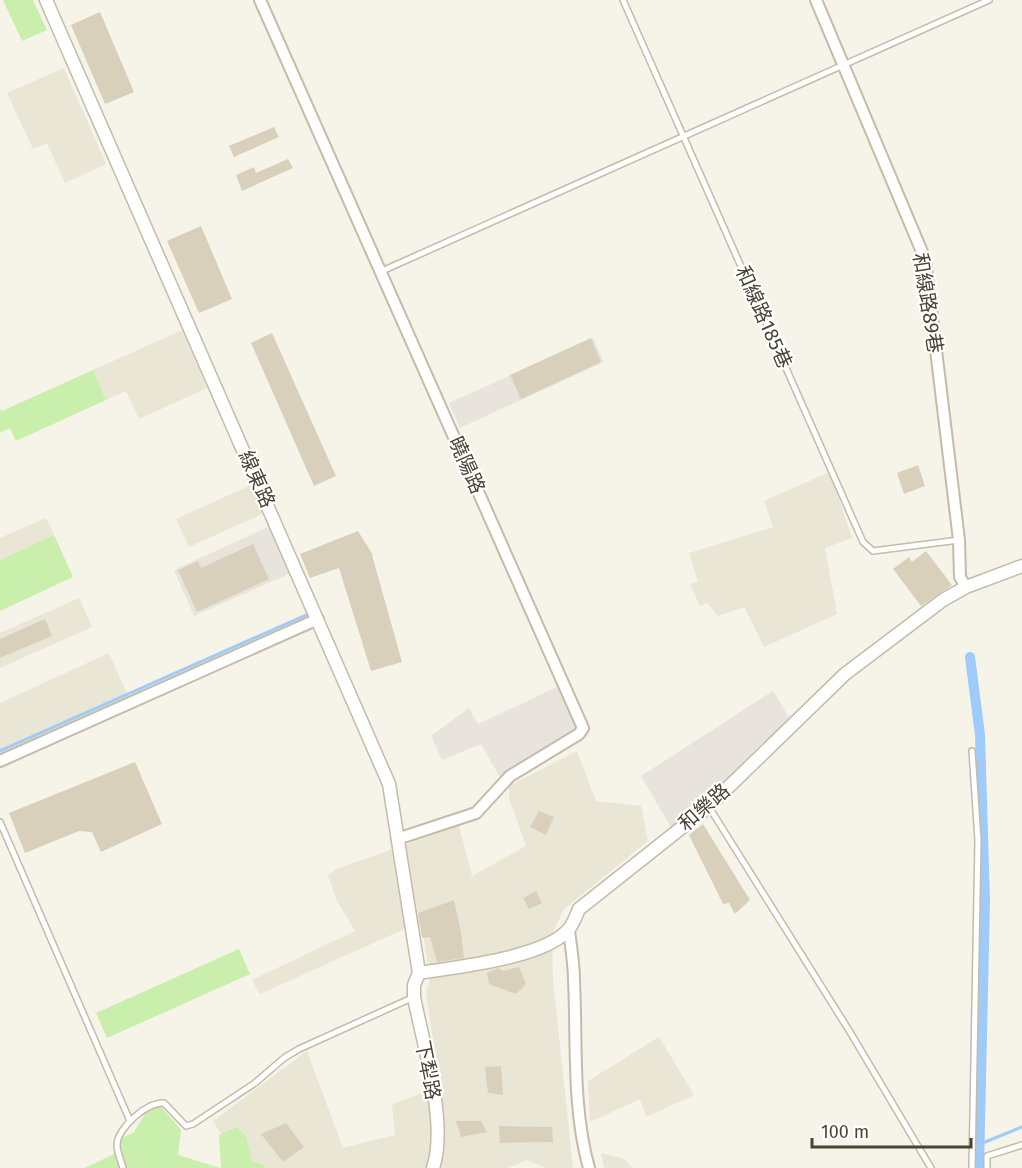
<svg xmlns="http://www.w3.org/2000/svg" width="1022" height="1168" font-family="'Fira Sans','Noto Sans TC',sans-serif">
	<rect width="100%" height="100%" fill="#f6f3e8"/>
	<path fill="#eae6d5" d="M64 68 106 164 65 183 47 143 33 149 7 93Z
		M182 330 207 388 139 419 126 391 106 400 93 370Z
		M830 472 852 538 825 548 837 614 764 647 744 607 718 616 707 603 700 606 690 584 698 581 689 553 773 527 764 501Z
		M251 485 264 513 189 547 176 519Z
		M46 518 54 535 0 560V538Z
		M79 598 92 627 0 668V633Z
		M109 653 128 696 0 754V703Z
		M577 751 596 801 641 806 648 841 564 909 552 934 553 980 573 1168H546L527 1160 508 1168H242L213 1121 307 1051 343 1148 395 1135 392 1104 440 1087 426 992 430 980 422 925 409 927 260 994 252 980 355 931 337 901 328 875 339 868 459 826 472 876 526 846 509 798V786Z
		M659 1037 694 1095 646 1117 640 1099 590 1122 588 1081Z
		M601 1153 625 1159 632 1168H604Z"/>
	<path fill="#e8e4dd" d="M593 338 604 362 460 428 449 403Z
		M270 526 291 573 194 616 174 570Z
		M559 686 580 734 501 779 481 744 442 760 431 736 469 708 478 724Z
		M773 691 793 724 675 834 641 776Z"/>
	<path fill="#caefac" d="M3 0H33L47 30 22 41Z
		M93 370 106 400 16 441 10 428 0 433V408L2 411Z
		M54 535 73 577 0 611V560Z
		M239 949 250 974 107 1038 96 1013Z
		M160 1105 181 1130 178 1155 220 1168H85L116 1153 120 1139 134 1132 146 1112Z
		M236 1127 246 1136 252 1162 262 1164 266 1168H221L219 1135Z"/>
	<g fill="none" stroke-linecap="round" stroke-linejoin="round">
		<path stroke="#9ecbf9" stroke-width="3" d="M0 751 306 615
			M980 1144 1022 1127"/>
		<path stroke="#9ecbf9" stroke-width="10" d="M970 657 980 735 985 902 979 1168"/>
	</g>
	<path fill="#d9d0bc" d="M100 12 134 92 105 104 71 25Z
		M274 127 279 137 234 157 229 146Z
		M288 159 293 168 242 191 236 175 254 167 256 173Z
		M201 226 232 299 199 313 167 241Z
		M272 333 336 476 314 486 251 343Z
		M591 338 601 362 521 399 510 375Z
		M918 465 925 486 904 494 897 473Z
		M358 531 373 555H372L402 662 371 671 339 568 310 578 300 554Z
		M253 544 269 579 197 612 178 570 198 561 201 568Z
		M926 551 952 585 921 606 893 569 909 557 912 562Z
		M45 619 52 636 0 658V639Z
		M135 762 162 824 101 852 92 832 79 831 25 853 9 813Z
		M539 811 554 817 546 835 530 827Z
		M703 824 750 900 735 914 729 903 723 904 689 835Z
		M536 891 542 903 529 909 523 898Z
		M454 900 461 932 464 958 437 962 430 937 422 938 418 913Z
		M519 967 526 984 516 994 489 984 487 973 498 968 503 971Z
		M501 1066 503 1095 488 1093 485 1067Z
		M456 1121H481L487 1132 461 1137Z
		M286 1123 304 1147 283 1162 261 1134Z
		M499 1126 552 1127 553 1142 500 1143Z"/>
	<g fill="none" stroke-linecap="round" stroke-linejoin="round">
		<defs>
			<path id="service" d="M623 0 863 542 873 551 959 540
				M382 271 989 0
				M709 807 850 1032 931 1168
				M0 822 130 1121
				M123 1168C121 1161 117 1152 117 1145 117 1128 148 1101 164 1103L186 1126 193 1124 255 1083 284 1058 299 1049 414 997
				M972 1168 978 840 972 751
				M987 1168V1156L1022 1145"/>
			<path id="minor" d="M260 0 583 728 579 734 510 776 476 813 397 839
				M816 0 925 259 959 540 960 577 966 587
				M0 761 318 619
				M569 930C571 947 574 964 574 980 577 1042 572 1108 589 1168"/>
			<path id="tertiary" d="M46 0 389 784 419 973
				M419 973C456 967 544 958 568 930 573 925 576 916 579 909L709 806 845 674 943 600 966 587 1022 566
				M419 973 414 985V997C423 1044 448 1124 433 1168"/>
		</defs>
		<use href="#service" stroke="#c3bca9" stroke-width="8"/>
		<use href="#minor" stroke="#c3bca9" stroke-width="14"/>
		<use href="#tertiary" stroke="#c3bca9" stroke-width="15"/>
		<use href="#service" stroke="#fff" stroke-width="5"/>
		<use href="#minor" stroke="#fff" stroke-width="10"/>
		<use href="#tertiary" stroke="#fff" stroke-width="12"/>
	</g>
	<g text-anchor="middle" stroke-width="4.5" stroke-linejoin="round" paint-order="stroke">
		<g font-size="20" fill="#4a4435" stroke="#fff">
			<text transform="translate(928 303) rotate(81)" y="7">和線路89巷</text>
			<text transform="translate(764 317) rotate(66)" y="7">和線路185巷</text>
			<text transform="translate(467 465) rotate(66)" y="7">曉陽路</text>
			<text transform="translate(257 479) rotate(66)" y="7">線東路</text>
			<text transform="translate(704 807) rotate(-41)" y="7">和樂路</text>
			<text transform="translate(428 1070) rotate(79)" y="7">下犁路</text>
		</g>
	</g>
	<path d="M812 1138v9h159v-9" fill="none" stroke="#4a4435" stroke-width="3"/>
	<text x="821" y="1138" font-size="18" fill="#4a4435" stroke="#ffffff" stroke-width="4.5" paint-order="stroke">100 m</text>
</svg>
